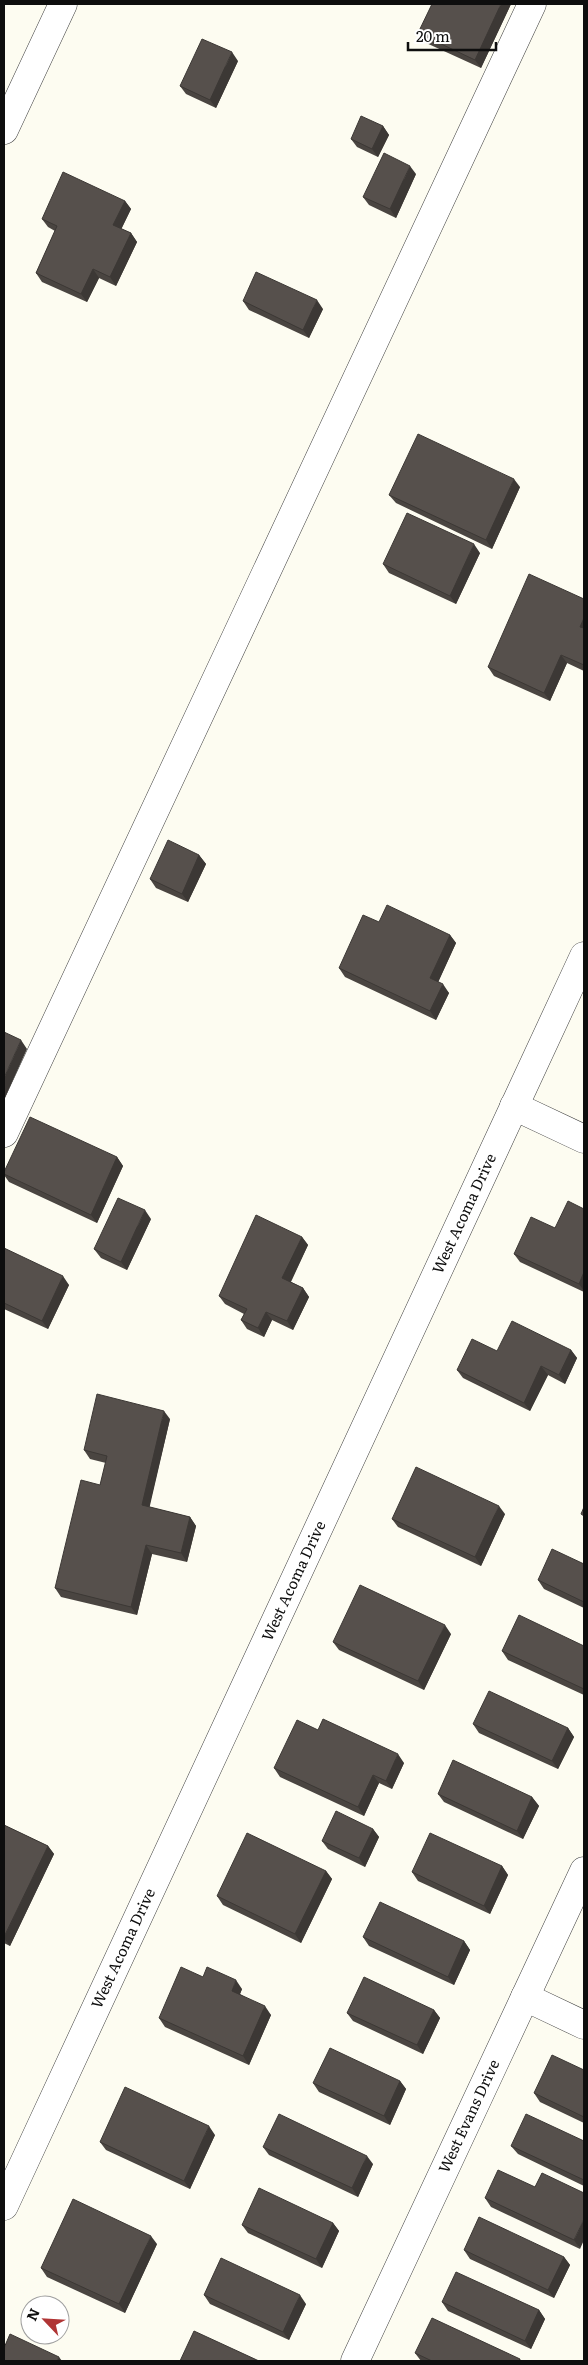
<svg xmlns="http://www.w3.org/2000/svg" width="588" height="2365" font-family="Literata,serif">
	<rect width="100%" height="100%" fill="#fdfcf1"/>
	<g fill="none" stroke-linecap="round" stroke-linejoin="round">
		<defs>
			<g id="minor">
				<path d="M4 130 63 4"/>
				<path d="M514 1106 584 1139"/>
				<path d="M4 1133 532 4"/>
				<path d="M525 1997 584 2025"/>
				<path id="s1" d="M4 2206 584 956"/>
				<path id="s2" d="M355 2361 584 1871"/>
			</g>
		</defs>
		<use href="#minor" stroke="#414141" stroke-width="29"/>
		<use href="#minor" stroke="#fff" stroke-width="28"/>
	</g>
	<path fill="#4a4541" d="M511 4 481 68 424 42 418 33Z
		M238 61 216 108 186 94 180 86Z
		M383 126 389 135 378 157 357 147 351 139Z
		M416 174 396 218 369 205 363 197Z
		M125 201 131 209 121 229 131 233 137 242 116 286 99 278 87 302 42 282 36 273 55 231 48 227 42 219Z
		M243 301 323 309 309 338 249 310Z
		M520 487 492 549 396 503 389 495Z
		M480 553 456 604 389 573 383 564Z
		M584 599V671L567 663 550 701 494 676 488 667Z
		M199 855 206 864 188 902 156 888 150 879Z
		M379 922 450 935 456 943 438 982 449 993 436 1020 345 977 339 968Z
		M117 1157 123 1166 97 1223 9 1182 4 1175V1172Z
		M584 1209V1292L520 1262 514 1254Z
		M151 1219 127 1270 101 1258 94 1249Z
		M302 1237 308 1245 291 1282 303 1288 309 1297 293 1330 272 1320 264 1337 247 1329 241 1320 244 1314 225 1304 219 1296Z
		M4 1248 69 1285 48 1329 4 1309Z
		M571 1350 577 1358 565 1384 548 1375 530 1411 463 1378 457 1370 497 1351Z
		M170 1419 149 1507 190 1517 196 1526 187 1562 152 1554 137 1615 61 1597 55 1588 100 1485 106 1463 90 1459 84 1450Z
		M505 1514 481 1566 398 1527 392 1519Z
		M584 1564V1608L544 1589 538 1580Z
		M451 1634 424 1690 339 1650 333 1642Z
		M584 1646V1695L508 1660 502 1651Z
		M473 1724 568 1728 574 1737 558 1769 479 1733Z
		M318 1730 404 1763 392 1789 379 1783 364 1816 280 1777 274 1768Z
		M438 1794 532 1797 539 1806 523 1839 444 1802Z
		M4 1825 48 1846 54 1854 10 1946 4 1943Z
		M373 1829 379 1837 365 1867 328 1849 322 1841Z
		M502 1866 508 1875 490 1914 418 1881 412 1872Z
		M326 1871 332 1879 301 1943 223 1905 217 1896Z
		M363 1937 464 1941 470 1950 454 1985 369 1946Z
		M203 1977 242 1989 240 1994 271 2015 249 2065 165 2027 159 2018Z
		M434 2010 440 2018 423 2054 353 2021 347 2013Z
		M584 2070V2123L540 2102 534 2093Z
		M400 2081 406 2089 390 2125 319 2092 313 2083Z
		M215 2135 190 2189 106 2150 100 2142Z
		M584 2141V2186L518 2154 511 2146Z
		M263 2147 373 2164 358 2197 269 2155Z
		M542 2173 580 2249 491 2207 485 2198 535 2187Z
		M333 2223 339 2231 322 2268 248 2233 242 2225Z
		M157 2244 125 2313 47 2277 41 2268Z
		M464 2250 564 2257 570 2265 554 2298 470 2259Z
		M204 2295 306 2304 289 2340 210 2304Z
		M442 2302 539 2310 545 2319 531 2349 448 2311Z
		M415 2353 520 2359 521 2361H421Z"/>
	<path fill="#3c3835" d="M501 4H511L481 68 475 60Z
		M232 52 238 61 216 108 210 100Z
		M383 126 389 135 378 157 372 149Z
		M410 166 416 174 396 218 390 209Z
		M125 201 131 209 119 234 113 225Z
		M131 233 137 242 116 286 110 277Z
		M93 269 99 278 87 302 81 294Z
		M317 300 323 309 309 338 303 330Z
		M514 479 520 487 492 549 486 540Z
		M474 544 480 553 456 604 450 596Z
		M584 618V632L580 627Z
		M561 655 567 663 550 701 544 693Z
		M199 855 206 864 188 902 182 894Z
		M450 935 456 943 436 987 430 978Z
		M443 984 449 993 436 1020 430 1011Z
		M21 1040 27 1049 4 1100V1078Z
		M117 1157 123 1166 97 1223 91 1215Z
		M145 1210 151 1219 127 1270 121 1262Z
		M302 1237 308 1245 288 1287 282 1278Z
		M584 1272V1291L579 1284Z
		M63 1276 69 1285 48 1329 42 1321Z
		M303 1288 309 1297 293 1330 287 1321Z
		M266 1312 272 1320 264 1337 258 1328Z
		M571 1350 577 1358 565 1384 559 1375Z
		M541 1366 548 1375 530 1411 524 1403Z
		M164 1411 170 1419 148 1514 142 1505Z
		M499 1506 505 1514 481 1566 475 1557Z
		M190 1517 196 1526 187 1562 181 1553Z
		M146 1545 152 1554 137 1615 131 1607Z
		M445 1625 451 1634 424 1690 418 1681Z
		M568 1728 574 1737 558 1769 552 1761Z
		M398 1754 404 1763 392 1789 386 1781Z
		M373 1775 379 1783 364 1816 358 1807Z
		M532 1797 539 1806 523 1839 517 1831Z
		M373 1829 379 1837 365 1867 359 1858Z
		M48 1846 54 1854 10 1946 4 1938Z
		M502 1866 508 1875 490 1914 484 1906Z
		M326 1871 332 1879 301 1943 295 1934Z
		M464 1941 470 1950 454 1985 448 1977Z
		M236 1980 242 1989 238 1999 232 1991Z
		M265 2006 271 2015 249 2065 243 2056Z
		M434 2010 440 2018 423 2054 417 2045Z
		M400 2081 406 2089 390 2125 384 2116Z
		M209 2126 215 2135 190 2189 184 2181Z
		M367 2156 373 2164 358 2197 352 2188Z
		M584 2219V2240L580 2249 574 2240Z
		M333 2223 339 2231 322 2268 316 2259Z
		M151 2236 157 2244 125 2313 119 2304Z
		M564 2257 570 2265 554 2298 548 2290Z
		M300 2295 306 2304 289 2340 283 2332Z
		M539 2310 545 2319 531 2349 525 2341Z
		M59 2357 62 2361H57Z"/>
	<path fill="#56504c" stroke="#3c3835" d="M432 4H501L475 60 418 33Z
		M202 39 232 52 210 100 180 86Z
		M361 116 383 126 372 149 351 139Z
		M384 153 410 166 390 209 363 197Z
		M63 172 125 201 113 225 131 233 110 277 93 269 81 294 36 273 57 226 42 219Z
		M256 272 317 300 303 330 243 301Z
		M418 434 514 479 486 540 389 495Z
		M407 513 474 544 450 596 383 564Z
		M529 574 584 599V618L580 627 584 628V665L561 655 544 693 488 667Z
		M168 840 199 855 182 894 150 879Z
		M387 905 450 935 430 978 443 984 430 1011 339 968 363 915 379 922Z
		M4 1032 21 1040 4 1078Z
		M30 1117 117 1157 91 1215 4 1174V1172Z
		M118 1198 145 1210 121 1262 94 1249Z
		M568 1201 584 1209V1272L579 1284 514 1254 531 1217 555 1228Z
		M256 1215 302 1237 282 1278 303 1288 287 1321 266 1312 258 1328 241 1320 247 1309 219 1296Z
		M4 1248 63 1276 42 1321 4 1303Z
		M512 1321 571 1350 559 1375 541 1366 524 1403 457 1370 472 1339 497 1351Z
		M97 1394 164 1411 142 1505 190 1517 181 1553 146 1545 131 1607 55 1588 81 1480 100 1485 107 1456 84 1450Z
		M416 1467 499 1506 475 1557 392 1519Z
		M584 1507V1516L581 1514Z
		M552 1549 584 1564V1602L538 1580Z
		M360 1585 445 1625 418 1681 333 1642Z
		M519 1615 584 1646V1689L502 1651Z
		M489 1691 568 1728 552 1761 473 1724Z
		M323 1719 398 1754 386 1781 373 1775 358 1807 274 1768 297 1720 318 1730Z
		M453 1760 532 1797 517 1831 438 1794Z
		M336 1811 373 1829 359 1858 322 1841Z
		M4 1825 48 1846 4 1937Z
		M247 1833 326 1871 295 1934 217 1896Z
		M430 1833 502 1866 484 1906 412 1872Z
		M380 1902 464 1941 448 1977 363 1937Z
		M181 1967 203 1977 207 1967 236 1980 232 1991 265 2006 243 2056 159 2018Z
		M364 1977 434 2010 417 2045 347 2013Z
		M330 2048 400 2081 384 2116 313 2083Z
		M552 2055 584 2070V2117L534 2093Z
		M125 2087 209 2126 184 2181 100 2142Z
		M279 2114 367 2156 352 2188 263 2147Z
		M526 2114 584 2141V2180L511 2146Z
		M498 2170 535 2187 542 2173 584 2193V2219L574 2240 485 2198Z
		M259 2188 333 2223 316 2259 242 2225Z
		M73 2199 151 2236 119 2304 41 2268Z
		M479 2217 564 2257 548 2290 464 2250Z
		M221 2258 300 2295 283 2332 204 2295Z
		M456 2272 539 2310 525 2341 442 2302Z
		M432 2318 520 2359 519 2361H432L415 2353Z
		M194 2331 259 2361H180Z
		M10 2334 59 2357 57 2361H4V2348Z"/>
	<g text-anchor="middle" stroke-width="5" stroke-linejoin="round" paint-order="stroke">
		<g font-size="15" fill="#0e0e0e" stroke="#fff">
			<text dy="5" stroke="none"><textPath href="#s1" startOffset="1094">West Acoma Drive</textPath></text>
			<text dy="5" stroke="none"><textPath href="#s1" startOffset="689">West Acoma Drive</textPath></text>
			<text dy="5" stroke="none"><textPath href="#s1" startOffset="284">West Acoma Drive</textPath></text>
			<text dy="5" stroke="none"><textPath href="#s2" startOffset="270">West Evans Drive</textPath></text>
		</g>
	</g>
	<rect width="588" height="2365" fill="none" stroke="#0e0e0e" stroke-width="10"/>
	<g transform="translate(45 2320) rotate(295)"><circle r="24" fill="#ffffff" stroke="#9f9f9f"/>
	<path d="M0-4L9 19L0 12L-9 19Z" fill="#b03535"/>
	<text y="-8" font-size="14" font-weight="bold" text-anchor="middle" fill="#0e0e0e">N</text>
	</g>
	<path d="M408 42v8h88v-8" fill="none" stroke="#0e0e0e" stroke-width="2.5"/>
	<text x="416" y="42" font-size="15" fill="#0e0e0e" stroke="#ffffff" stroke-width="4" paint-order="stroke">20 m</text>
</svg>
